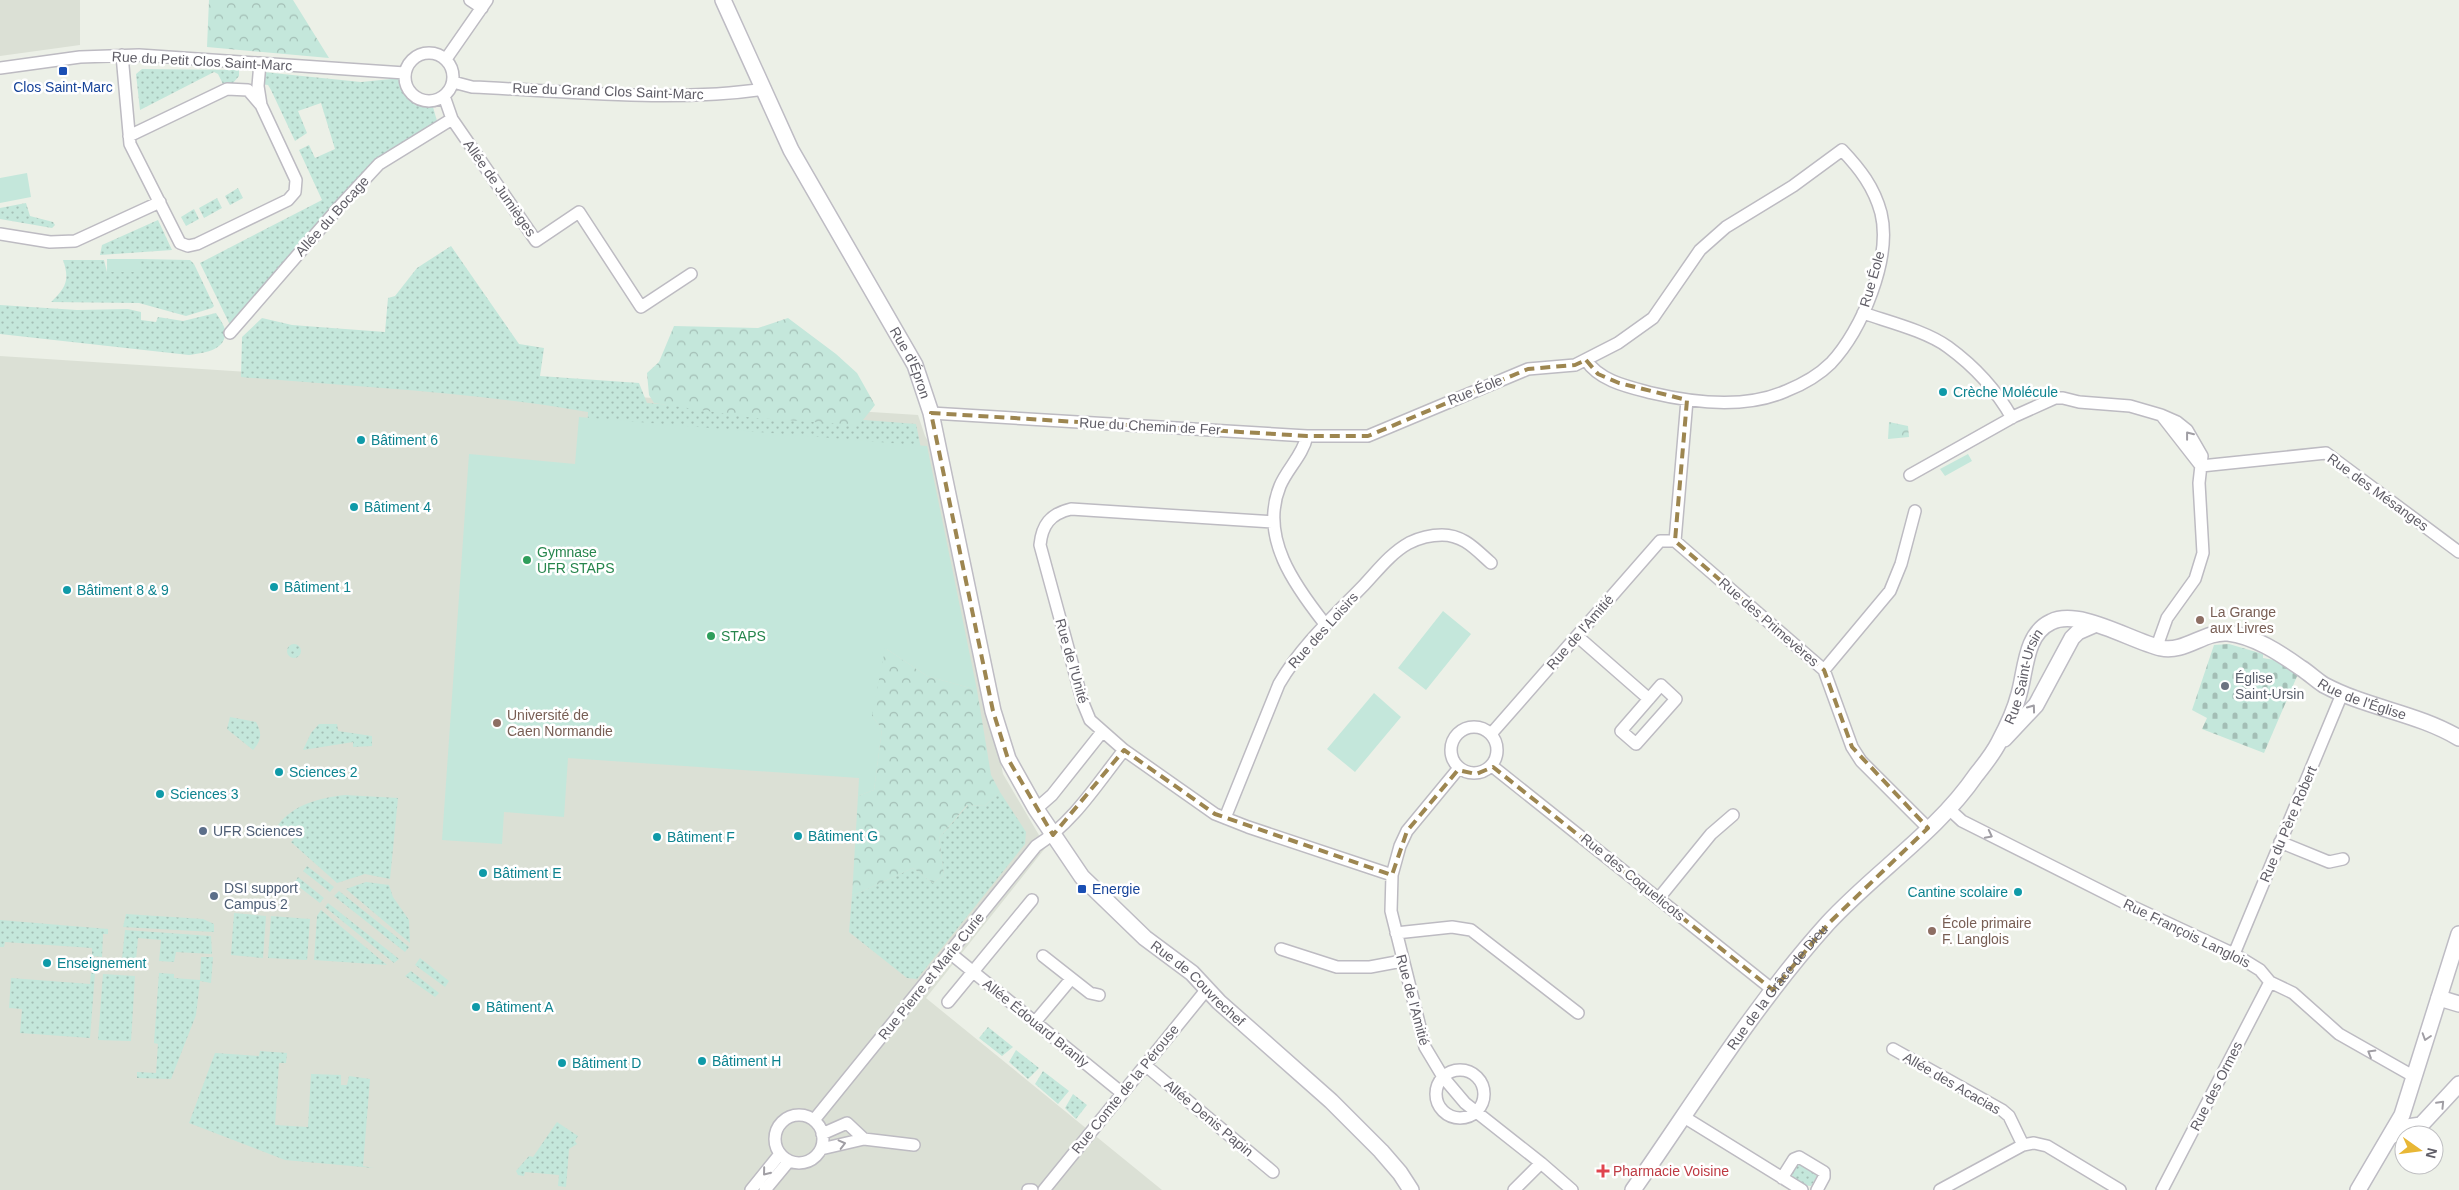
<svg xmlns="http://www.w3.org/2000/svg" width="2459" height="1190" font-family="Helvetica,sans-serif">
	<defs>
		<pattern id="grass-dots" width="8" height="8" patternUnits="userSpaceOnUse" patternTransform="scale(1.25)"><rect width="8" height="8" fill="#c4e7db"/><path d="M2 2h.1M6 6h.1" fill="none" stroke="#a3beb5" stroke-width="1.8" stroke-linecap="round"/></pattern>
		<pattern id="forest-crowns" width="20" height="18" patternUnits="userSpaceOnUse" patternTransform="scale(1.25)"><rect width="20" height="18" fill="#c4e7db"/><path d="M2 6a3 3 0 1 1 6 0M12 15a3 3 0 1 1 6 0" fill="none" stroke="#a3beb5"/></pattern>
		<pattern id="cemetery-stones" width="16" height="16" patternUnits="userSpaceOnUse" patternTransform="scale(1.25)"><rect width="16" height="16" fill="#c4e7db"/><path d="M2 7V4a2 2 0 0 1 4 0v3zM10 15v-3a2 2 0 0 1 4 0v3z" fill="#a3beb5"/></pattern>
	</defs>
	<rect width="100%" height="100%" fill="#ecf0e7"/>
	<path fill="#dbe0d5" d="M0 0H80V45L0 56Z
		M0 356 918 415 925 436 941 462 1003 774 1046 847 926 998 1162 1190H0Z"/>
	<path fill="url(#grass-dots)" d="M142 69 239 70V76L233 83 224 86 218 74 214 72 140 110 136 74Z
		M263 72 361 82 401 78 415 105 433 107 437 121 377 158 267 282 231 327 200 263 322 200 299 150 309 145 315 158 335 149 321 103 298 111 307 133 295 141 271 90 268 85 261 84Z
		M238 188 243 198 230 205 225 196Z
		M217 198 222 208 204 218 199 208Z
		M26 203 30 216 53 222 55 225 52 228 0 219V208Z
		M194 209 199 219 186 226 181 217Z
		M158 220 172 250 100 255 102 245Z
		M451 246 519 344 544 348 540 376 639 383 647 403 916 424 925 468 860 776 583 588 588 412C474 392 357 387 241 377L242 337 262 318 292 325 385 332 388 298 395 296 417 268Z
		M141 259 190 260 194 264 214 306 212 308 186 316 139 303 51 302C66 288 70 280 63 260H104L107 272H141Z
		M0 305 77 310 128 309 141 312V320L156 322 158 317 183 321 216 313C219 318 225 326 225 331 227 351 202 353 189 355L0 334Z
		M287 651a7 7 0 1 1 14 0a7 7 0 1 1-14 0Z
		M230 717 256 722C262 733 262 740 253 750L227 729Z
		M319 724H337L338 731 372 736V746L353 747V742L303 750 311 733Z
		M1000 792 1026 832 1025 844 917 979 907 978 849 932 852 896 913 868 933 883 944 875 939 838 968 805 985 806Z
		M345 795 398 798 390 879 365 874 337 883 291 842 294 839 278 825C294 804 320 798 345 795Z
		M307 866 334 887 330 892 303 871Z
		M298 877 324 898 320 903 294 883Z
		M366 882 389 885 393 897 409 920 410 943 346 889Z
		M339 891 409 947 405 952 334 896Z
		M328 903 399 959 394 963 325 907Z
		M321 910 387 965 314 960 317 916Z
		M234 913 266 916 263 958 231 955Z
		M126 914 203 919 214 924V932L123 927Z
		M271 916 310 919 307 960 268 958Z
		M0 920 108 929V934H103L102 957 92 956V948L5 942 4 947H0Z
		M125 930 211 936 212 954 176 952 174 962 159 961 161 940 138 938 136 960 122 959Z
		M201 957H213L211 983 200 981 196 1015 171 1079 137 1078V1072L156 1073 158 1044 154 1043 159 973 174 974V978L200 980Z
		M420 958 449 981 445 987 415 965Z
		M411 971 439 993 435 997 405 976Z
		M91 973H95L90 1038 20 1033 22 1009 9 1008 11 978 90 984Z
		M103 974 135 976 131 1041 98 1040Z
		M988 1027 1013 1047 1002 1056 979 1038Z
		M1016 1050 1039 1068 1028 1079 1009 1062Z
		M260 1051 287 1053 286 1063H279L275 1125 308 1127 311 1074 341 1075V1085H347L349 1076 370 1079 363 1166 374 1168 285 1160 189 1123 215 1053 259 1056Z
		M1043 1071 1069 1091 1058 1104 1035 1084Z
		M1073 1094 1087 1105 1076 1119 1065 1108Z
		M557 1122 578 1136 575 1141 577 1144 569 1149 566 1187 558 1186 559 1175 525 1172 524 1176 518 1175 516 1171 529 1156 533 1157Z
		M1795 1164C1802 1163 1814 1170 1817 1176L1811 1186C1804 1186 1792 1179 1790 1173Z"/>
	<path fill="url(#forest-crowns)" d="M209 0H293L329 58 207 47Z
		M788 318 836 354 857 373 875 405 859 425 754 418 654 403 649 395 647 373 659 362 674 326 758 328Z
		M1889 422 1908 426 1909 437 1888 439Z
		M885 648 927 676 977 690 991 775 1000 792 985 806 967 805 939 838 944 875 933 883 913 868 852 896 858 796 874 790 882 729 872 716Z"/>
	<path fill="url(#cemetery-stones)" d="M2229 644 2263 654V658L2274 660 2298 674 2264 753 2202 729 2207 718 2192 710 2214 645Z"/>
	<path fill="#c4e7db" d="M27 173 31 197 0 203V178Z
		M107 259H141V272H107Z
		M579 417 927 446 977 690 927 676 885 648 872 716 882 729 874 790 858 796 859 778 568 758 564 817 504 812 502 844 442 840 469 454 575 464Z
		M1968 454 1972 461 1945 476 1940 469Z
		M1443 611 1471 634 1426 690 1398 668Z
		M1374 693 1401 717 1355 772 1327 749Z"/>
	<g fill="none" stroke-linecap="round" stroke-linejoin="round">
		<defs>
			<path id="street" d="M470 0 482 8
				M405 77a24 24 0 1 1 48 0a24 24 0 1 1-48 0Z
				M122 55 130 144 180 243 188 246 197 244 288 200 295 192 296 180 261 105 258 86 260 63
				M446 59 487 0
				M0 68 80 57 139 55 405 73
				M453 82 472 87C567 91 670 103 765 89
				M444 96 452 119 536 241 579 212 641 307 691 274
				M129 136 227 89 248 90 260 104
				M0 234 50 242 75 241 160 202
				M1863 313C1889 322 1926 331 1948 347 1974 366 1997 391 2012 418
				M230 333 340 206 379 164 452 119
				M931 413 1307 436H1368L1528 369 1575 365 1618 343 1653 318 1700 250 1726 227 1793 186 1842 150C1860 169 1874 187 1881 213 1892 258 1862 330 1831 363 1819 375 1801 385 1786 391 1745 409 1694 403 1652 393 1629 387 1599 381 1586 360
				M2162 416 2201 466
				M1307 436C1303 455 1287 469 1280 486 1259 537 1295 586 1325 624
				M2201 466 2326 453 2459 552
				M1910 475 2015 416 2055 398H2063L2079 402 2130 406 2161 415 2177 422 2187 430 2202 456 2199 483 2203 553 2195 579 2167 618 2157 646
				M1274 522 1071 509C1050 514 1042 525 1040 545L1083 703 1090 720 1124 750 1215 814 1248 827 1392 875
				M1675 541 1824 670 1852 747 1861 761 1928 828
				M1675 541 1687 400
				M1577 636 1649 699
				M1824 670 1890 591 1901 564 1915 511
				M1661 685 1676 699 1636 744 1621 731Z
				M1451 750a23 23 0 1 1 46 0a23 23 0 1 1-46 0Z
				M1491 734 1660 541H1675
				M1492 766 1773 990
				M1459 768 1407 831 1400 846 1392 875 1391 911 1425 1047 1443 1077 1465 1103 1541 1163 1572 1190
				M1948 808 1962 821 2127 904 2234 954 2260 970 2270 982 2293 993 2339 1034 2413 1076
				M1036 809 1052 795 1102 732
				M1225 818 1279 684C1301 646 1334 616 1364 585 1378 570 1391 553 1409 543 1419 538 1431 535 1442 535 1464 535 1476 550 1491 563
				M2280 842 2329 862 2343 859
				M1659 898 1711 834 1733 815
				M1396 933 1452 927 1471 930 1578 1013
				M1281 949 1337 967H1370L1402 961
				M950 953 1122 1093
				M2234 954 2342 694
				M1043 956 1090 993 1099 995
				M948 1002 1032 900
				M1035 1022 1071 979
				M1893 1049 2002 1110 2009 1116 2023 1145
				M1145 1065 1273 1172
				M1436 1094a24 24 0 1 1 48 0a24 24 0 1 1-48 0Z
				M775 1139a24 24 0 1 1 48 0a24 24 0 1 1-48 0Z
				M1684 1117 1802 1190
				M814 1120 1036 846C1073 823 1097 784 1124 750
				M822 1134 847 1123 864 1139
				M821 1149 864 1139 914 1145
				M1782 1178 1794 1159 1799 1157 1824 1172V1177L1817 1190
				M751 1190 780 1154
				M765 1190 789 1161
				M1028 1190H1032
				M1044 1190 1207 989
				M1514 1190 1541 1163
				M1940 1190 2023 1145 2034 1143 2047 1146 2120 1190
				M2162 1190 2270 982"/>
			<g id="secondary">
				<path id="s1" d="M723 0 791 150 915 365 931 413 993 711 1008 759 1036 809 1082 877 1145 938 1192 973 1219 1002 1331 1101 1381 1151 1400 1173 1411 1190"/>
				<path d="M2004 739 2036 705 2072 638 2078 632 2094 625"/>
				<path d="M2439 998 2459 1004"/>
				<path d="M2391 1136 2407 1127 2421 1125 2459 1084"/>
				<path id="s2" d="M1633 1190C1696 1100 1754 1005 1828 923 1875 872 1937 832 1976 775 1984 765 1993 754 1999 742 2007 727 2015 710 2019 694 2026 670 2025 634 2051 622 2079 608 2131 641 2161 648 2185 653 2204 631 2228 633 2254 636 2280 653 2301 668 2309 673 2316 680 2324 685 2367 708 2417 713 2459 738"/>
				<path d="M2358 1190 2402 1115 2459 934"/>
			</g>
		</defs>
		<use href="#street" stroke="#bdbbc2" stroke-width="14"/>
		<use href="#secondary" stroke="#bebcc4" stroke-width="18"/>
		<use href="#street" stroke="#fff" stroke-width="11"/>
		<use href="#secondary" stroke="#fff" stroke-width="15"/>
	</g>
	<defs><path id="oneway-chevron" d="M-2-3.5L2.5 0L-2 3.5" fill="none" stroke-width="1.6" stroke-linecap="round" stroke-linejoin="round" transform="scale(1.25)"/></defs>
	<g stroke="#a09ea4">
		<use href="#oneway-chevron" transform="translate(2189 435) rotate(-128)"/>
		<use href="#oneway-chevron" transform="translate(2032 708) rotate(-54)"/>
		<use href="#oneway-chevron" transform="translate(1989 835) rotate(27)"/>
		<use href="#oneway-chevron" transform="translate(2426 1037) rotate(108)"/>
		<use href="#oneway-chevron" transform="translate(2371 1053) rotate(-149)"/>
		<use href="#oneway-chevron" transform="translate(2441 1104) rotate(-46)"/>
		<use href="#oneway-chevron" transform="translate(842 1144) rotate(-14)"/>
		<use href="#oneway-chevron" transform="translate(766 1172) rotate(129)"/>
	</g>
	<path fill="none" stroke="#9d8650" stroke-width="4" stroke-dasharray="10 6" stroke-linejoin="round" d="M1586 360 1598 374 1619 383 1687 400 1675 541 1824 670 1852 747 1928 828 1829 923 1773 990 1493 767 1476 774 1458 770 1407 831 1392 875 1215 814 1124 750 1053 835 1008 759 993 711 931 413 1307 436H1368L1528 369 1575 365Z"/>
	<g fill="#1a4fb4" stroke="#fff" stroke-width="2">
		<rect x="58" y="66" width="10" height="10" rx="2.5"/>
		<rect x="1077" y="884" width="10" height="10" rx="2.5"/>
	</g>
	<g fill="#0f9aa8" stroke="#fff" stroke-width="2">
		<circle cx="1943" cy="392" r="5"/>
		<circle cx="361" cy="440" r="5"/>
		<circle cx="354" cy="507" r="5"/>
		<circle cx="274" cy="587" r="5"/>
		<circle cx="67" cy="590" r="5"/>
		<circle cx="279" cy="772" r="5"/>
		<circle cx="160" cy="794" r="5"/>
		<circle cx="798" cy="836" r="5"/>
		<circle cx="657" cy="837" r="5"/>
		<circle cx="483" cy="873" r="5"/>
		<circle cx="2018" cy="892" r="5"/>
		<circle cx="47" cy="963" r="5"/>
		<circle cx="476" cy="1007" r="5"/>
		<circle cx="702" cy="1061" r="5"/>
		<circle cx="562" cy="1063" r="5"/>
	</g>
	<g fill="#2e9e5b" stroke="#fff" stroke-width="2">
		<circle cx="527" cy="560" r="5"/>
		<circle cx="711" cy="636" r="5"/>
	</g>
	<g fill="#8d6e63" stroke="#fff" stroke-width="2">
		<circle cx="2200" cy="620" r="5"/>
		<circle cx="497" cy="723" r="5"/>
		<circle cx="1932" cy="931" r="5"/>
	</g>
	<circle fill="#6b7280" stroke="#fff" stroke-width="2" cx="2225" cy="686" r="5"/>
	<g fill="#5c6f8a" stroke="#fff" stroke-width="2">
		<circle cx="203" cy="831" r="5"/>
		<circle cx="214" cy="896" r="5"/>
	</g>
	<path fill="#e0444e" stroke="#fff" stroke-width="2" d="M1600.5 1163.5h5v5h5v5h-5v5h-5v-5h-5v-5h5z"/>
	<g text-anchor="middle" stroke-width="5" stroke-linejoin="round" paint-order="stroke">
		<g font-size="14" fill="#605e67" stroke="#fff">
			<text transform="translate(202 61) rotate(3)" y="5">Rue du Petit Clos Saint-Marc</text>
			<text transform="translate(608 91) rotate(2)" y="5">Rue du Grand Clos Saint-Marc</text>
			<text transform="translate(500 188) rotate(55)" y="5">Allée de Jumièges</text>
			<text transform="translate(332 216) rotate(-48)" y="5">Allée du Bocage</text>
			<text transform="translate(1872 279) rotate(-74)" y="5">Rue Éole</text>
			<text dy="5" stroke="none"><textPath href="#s1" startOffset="409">Rue d'Épron</textPath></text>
			<text transform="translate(1475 390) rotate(-22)" y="5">Rue Éole</text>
			<text transform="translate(1150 426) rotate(3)" y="5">Rue du Chemin de Fer</text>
			<text transform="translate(2378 492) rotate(36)" y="5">Rue des Mésanges</text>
			<text transform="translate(1769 622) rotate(41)" y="5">Rue des Primevères</text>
			<text transform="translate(1323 630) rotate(-48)" y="5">Rue des Loisirs</text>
			<text transform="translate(1580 632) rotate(-49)" y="5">Rue de l'Amitié</text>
			<text transform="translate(1072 661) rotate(74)" y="5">Rue de l'Unité</text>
			<text dy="5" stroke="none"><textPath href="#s2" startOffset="651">Rue Saint-Ursin</textPath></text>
			<text dy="5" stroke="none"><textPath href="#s2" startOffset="1051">Rue de l'Église</textPath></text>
			<text transform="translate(2288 824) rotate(-67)" y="5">Rue du Père Robert</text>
			<text transform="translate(1633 877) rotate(39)" y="5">Rue des Coquelicots</text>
			<text transform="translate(2187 933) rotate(26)" y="5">Rue François Langlois</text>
			<text transform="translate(931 976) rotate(-51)" y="5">Rue Pierre et Marie Curie</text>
			<text dy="5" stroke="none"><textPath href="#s1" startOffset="1115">Rue de Couvrechef</textPath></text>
			<text dy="5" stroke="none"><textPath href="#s2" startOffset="249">Rue de la Grâce de Dieu</textPath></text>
			<text transform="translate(1413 1000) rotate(75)" y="5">Rue de l'Amitié</text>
			<text transform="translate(1036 1023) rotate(39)" y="5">Allée Édouard Branly</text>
			<text transform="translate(1952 1083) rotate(30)" y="5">Allée des Acacias</text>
			<text transform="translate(2216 1086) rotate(-63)" y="5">Rue des Ormes</text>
			<text transform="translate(1125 1089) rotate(-51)" y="5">Rue Comte de la Pérouse</text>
			<text transform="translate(1209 1118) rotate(40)" y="5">Allée Denis Papin</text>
		</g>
		<g font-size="14" fill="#164399" stroke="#fff">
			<text x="63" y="92">Clos Saint-Marc</text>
			<text x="1092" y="894" text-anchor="start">Energie</text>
		</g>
		<g font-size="14" fill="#0d838f" stroke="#fff" text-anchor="start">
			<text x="1953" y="397">Crèche Molécule</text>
			<text x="371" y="445">Bâtiment 6</text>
			<text x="364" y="512">Bâtiment 4</text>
			<text x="284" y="592">Bâtiment 1</text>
			<text x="77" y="595">Bâtiment 8 &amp; 9</text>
			<text x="289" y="777">Sciences 2</text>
			<text x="170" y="799">Sciences 3</text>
			<text x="808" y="841">Bâtiment G</text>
			<text x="667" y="842">Bâtiment F</text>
			<text x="493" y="878">Bâtiment E</text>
			<text x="2008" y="897" text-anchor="end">Cantine scolaire</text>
			<text x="57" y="968">Enseignement</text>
			<text x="486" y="1012">Bâtiment A</text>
			<text x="712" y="1066">Bâtiment H</text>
			<text x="572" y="1068">Bâtiment D</text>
		</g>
		<g font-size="14" fill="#27864d" stroke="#fff" text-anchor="start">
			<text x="537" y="557">Gymnase<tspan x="537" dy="16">UFR STAPS</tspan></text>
			<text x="721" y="641">STAPS</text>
		</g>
		<g font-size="14" fill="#785e54" stroke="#fff" text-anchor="start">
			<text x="2210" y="617">La Grange<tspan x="2210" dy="16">aux Livres</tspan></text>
			<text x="507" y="720">Université de<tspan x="507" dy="16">Caen Normandie</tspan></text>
			<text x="1942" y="928">École primaire<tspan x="1942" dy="16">F. Langlois</tspan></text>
		</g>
		<g font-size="14" fill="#5b616d" stroke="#fff" text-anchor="start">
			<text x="2235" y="683">Église<tspan x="2235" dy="16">Saint-Ursin</tspan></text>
		</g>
		<g font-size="14" fill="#4e5e75" stroke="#fff" text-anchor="start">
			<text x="213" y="836">UFR Sciences</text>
			<text x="224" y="893">DSI support<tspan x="224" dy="16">Campus 2</tspan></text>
		</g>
		<g font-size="14" fill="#be3a42" stroke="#fff" text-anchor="start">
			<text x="1613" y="1176">Pharmacie Voisine</text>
		</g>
	</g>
	<g transform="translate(2419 1150) rotate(104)"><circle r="24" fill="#ffffff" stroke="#bfbfc2"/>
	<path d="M0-4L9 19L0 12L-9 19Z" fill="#e8b735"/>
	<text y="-8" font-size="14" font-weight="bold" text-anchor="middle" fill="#605e67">N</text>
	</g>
</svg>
